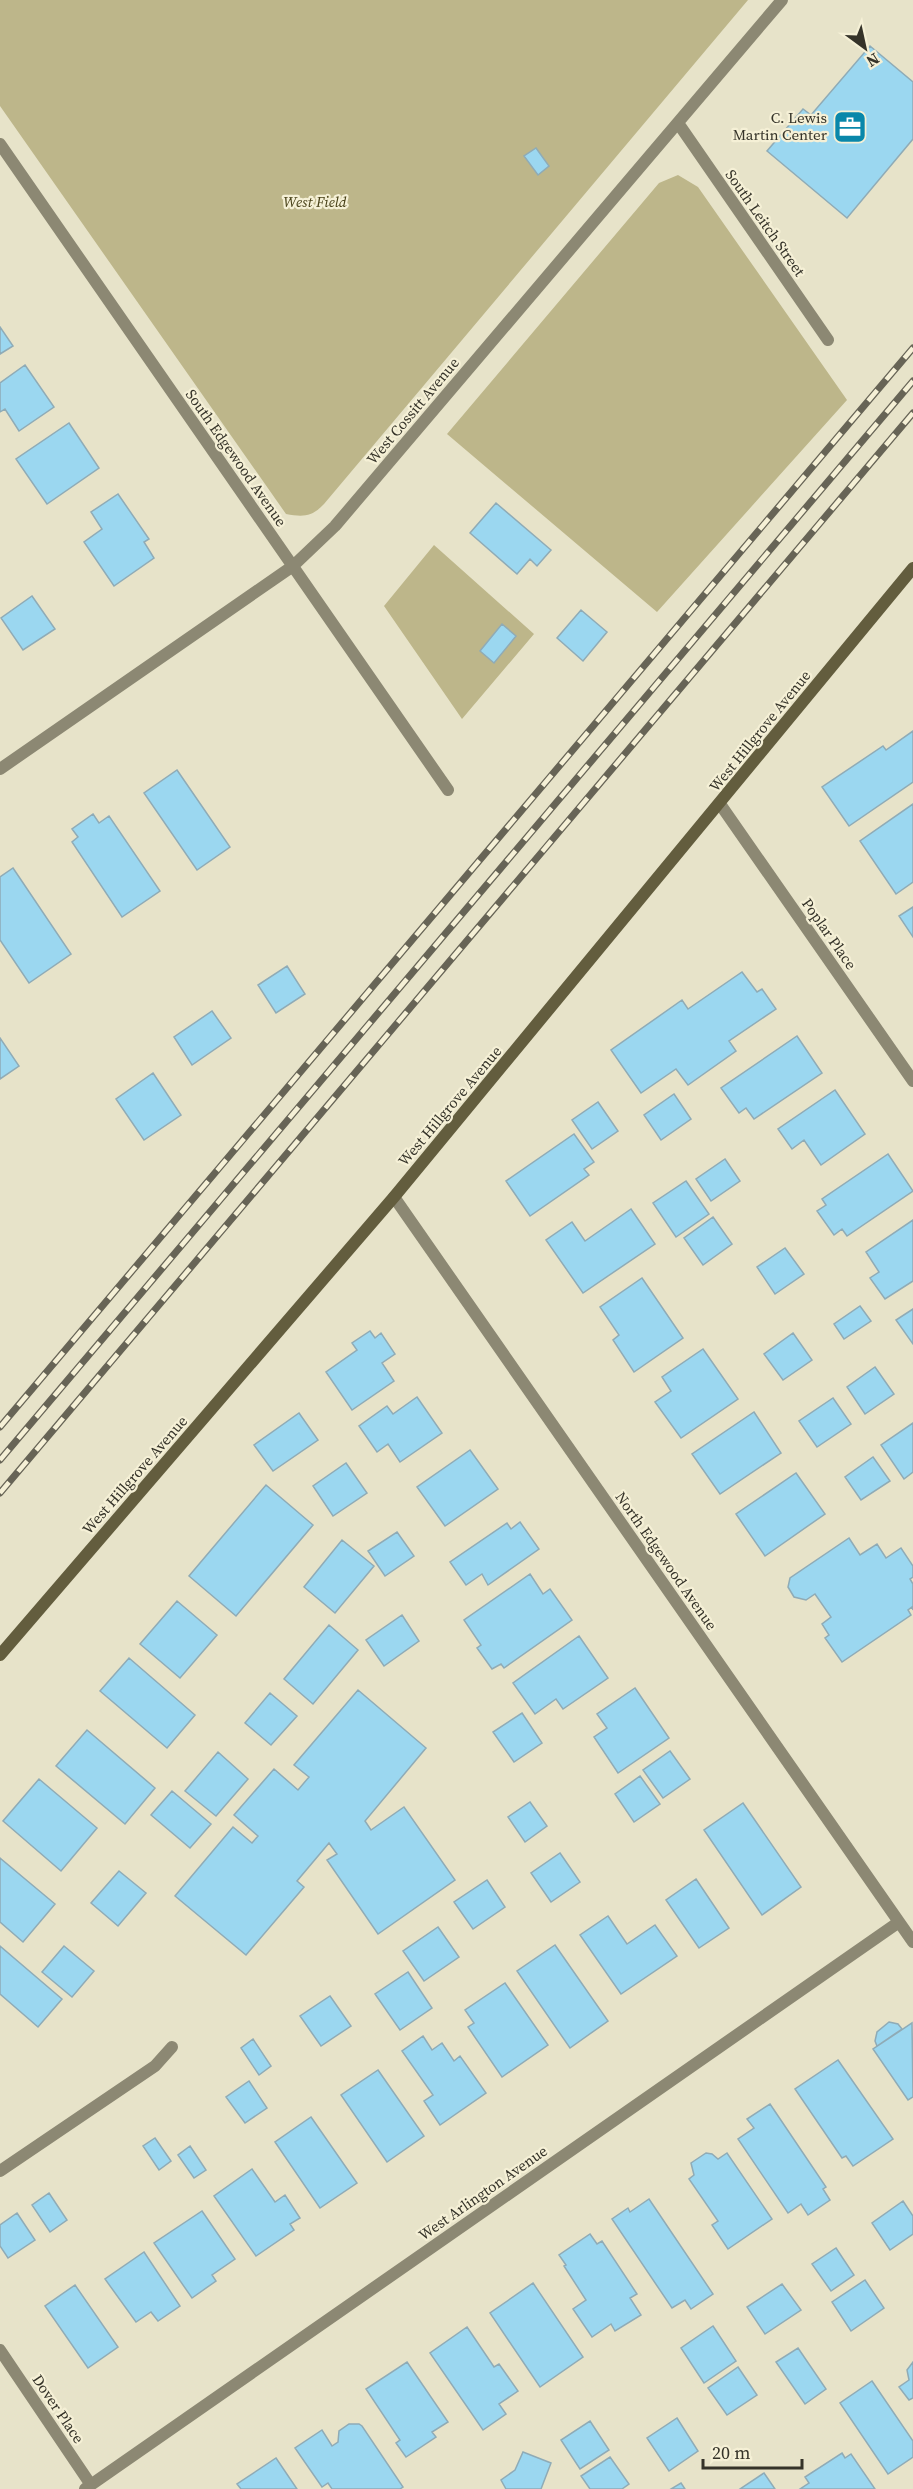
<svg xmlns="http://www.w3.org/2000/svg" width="913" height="2489" font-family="'Source Serif 4',serif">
	<rect width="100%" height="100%" fill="#e7e3c9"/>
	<path fill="#bdb68a" d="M0 0H748L324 504C312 517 303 517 286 514L0 106Z
		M678 175 698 187 847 400 657 612 447 434 659 183Z
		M434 545 534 634 462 719 384 606Z"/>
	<path fill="#9bd7f0" stroke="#8fabb6" stroke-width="1.5" d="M870 46 913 82V139L847 218 767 151 803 109 811 115Z
		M536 148 549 166 538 175 524 156Z
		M0 327 13 346 0 354Z
		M25 365 54 407 19 431 5 409 0 412V383Z
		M69 423 99 468 47 504 16 459Z
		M118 494 149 539 144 542 154 558 114 586 84 542 102 529 91 512Z
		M496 503 551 550 537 566 530 559 517 574 470 533Z
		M32 596 55 629 23 650 1 618Z
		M581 610 607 632 583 661 557 638Z
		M502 624 516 636 494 663 480 651Z
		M913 731V782L849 826 822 787 883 746 886 750Z
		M177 770 230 847 197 870 144 793Z
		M913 804V882L896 894 860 841Z
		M93 814 99 823 109 816 160 891 122 917 72 842 78 837 72 829Z
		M13 868 71 954 29 983 0 940V877Z
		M913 907V937L899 916Z
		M287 966 305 994 276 1013 258 985Z
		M742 972 757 992 762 989 776 1009 729 1041 736 1051 688 1085 676 1069 641 1093 611 1050 682 1000 688 1009Z
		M212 1011 231 1038 192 1065 174 1037Z
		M797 1036 822 1073 754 1119 746 1108 739 1113 721 1088Z
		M0 1038 19 1066 0 1079Z
		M153 1073 181 1115 144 1140 116 1099Z
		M835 1090 865 1134 821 1165 804 1140 792 1149 778 1129Z
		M674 1094 691 1119 661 1140 644 1115Z
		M598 1102 618 1131 592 1149 572 1120Z
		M574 1134 594 1162 584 1169 589 1175 530 1216 506 1181Z
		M888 1154 913 1191 847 1236 842 1229 834 1235 817 1211 826 1205 822 1199Z
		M725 1159 740 1181 711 1201 696 1179Z
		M686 1181 709 1214 676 1237 653 1203Z
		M631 1209 655 1244 583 1293 546 1240 572 1222 585 1241Z
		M713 1217 732 1244 703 1265 684 1238Z
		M913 1220V1281L885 1299 870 1278 879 1272 866 1252Z
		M785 1248 804 1274 775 1294 757 1267Z
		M642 1278 683 1338 634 1372 613 1340 619 1335 600 1307Z
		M860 1306 871 1321 844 1339 834 1324Z
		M913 1309V1344L896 1320Z
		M370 1331 375 1338 381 1333 395 1354 382 1363 394 1381 352 1410 326 1372 357 1350 352 1343Z
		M793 1333 812 1360 783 1380 764 1354Z
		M703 1349 738 1399 681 1438 655 1402 671 1391 662 1377Z
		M875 1367 894 1394 865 1414 847 1387Z
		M417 1397 442 1433 400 1462 388 1444 377 1452 359 1426 387 1406 393 1414Z
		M833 1398 851 1424 817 1447 799 1421Z
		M754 1412 781 1453 720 1494 692 1454Z
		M299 1413 318 1440 273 1471 254 1445Z
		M913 1423V1472L904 1479 881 1445Z
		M470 1450 498 1489 445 1526 417 1487Z
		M873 1457 890 1481 861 1500 845 1477Z
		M346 1463 367 1493 333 1516 313 1486Z
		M796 1473 825 1514 765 1556 736 1514Z
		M266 1485 313 1525 236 1616 189 1576Z
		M520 1522 539 1549 488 1585 482 1574 466 1585 450 1562 507 1523 511 1529Z
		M397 1532 414 1556 385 1576 368 1551Z
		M849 1538 860 1555 877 1544 886 1558 901 1548 913 1566V1577L910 1579 913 1584V1610L912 1607 908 1610 911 1615 842 1662 825 1638 829 1635 822 1624 831 1617 815 1594 806 1600 794 1597 788 1587 790 1578Z
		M342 1540 374 1566 335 1613 304 1587Z
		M530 1574 543 1594 550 1589 572 1620 504 1668 501 1664 492 1669 477 1648 481 1645 464 1620Z
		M177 1601 217 1635 180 1678 140 1644Z
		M402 1615 419 1641 384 1666 366 1640Z
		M329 1625 358 1650 313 1704 284 1679Z
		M579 1636 608 1678 563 1709 556 1699 535 1714 513 1683Z
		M129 1658 195 1715 167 1748 100 1691Z
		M635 1688 669 1738 618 1773 594 1737 607 1728 597 1714Z
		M358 1690 426 1748 365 1821 371 1830 404 1807 455 1880 378 1934 327 1860 337 1854 329 1843 297 1881 304 1887 246 1955 175 1896 233 1827 252 1843 258 1836 234 1815 274 1769 298 1790 309 1777 294 1765Z
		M270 1693 297 1716 271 1745 245 1723Z
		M522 1713 542 1743 514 1762 493 1732Z
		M87 1730 155 1788 125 1824 56 1766Z
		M670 1751 690 1779 663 1798 643 1770Z
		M218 1752 248 1779 216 1816 185 1791Z
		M640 1776 660 1804 634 1822 615 1794Z
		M39 1779 97 1828 61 1871 3 1821Z
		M172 1791 211 1824 190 1848 151 1815Z
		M530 1802 547 1826 525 1842 508 1817Z
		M743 1803 801 1887 762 1915 704 1830Z
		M560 1853 580 1882 551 1902 531 1873Z
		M0 1858 55 1904 23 1942 0 1922Z
		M119 1871 146 1893 118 1926 91 1903Z
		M696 1879 729 1928 699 1948 666 1900Z
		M487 1880 505 1907 473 1929 454 1902Z
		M608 1916 627 1944 655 1925 677 1956 621 1994 580 1935Z
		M438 1927 459 1957 424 1981 403 1951Z
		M555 1945 608 2021 570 2048 517 1971Z
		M0 1946 62 1999 38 2027 0 1994Z
		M64 1946 94 1971 72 1997 42 1972Z
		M408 1972 432 2008 400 2030 375 1994Z
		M505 1983 548 2045 502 2077 468 2027 474 2023 465 2010Z
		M330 1996 351 2026 321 2046 300 2016Z
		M889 2022 898 2024 902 2029 877 2046 875 2041 877 2032Z
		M912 2023 913 2097 908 2100 873 2049Z
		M423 2036 432 2050 442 2043 454 2061 460 2056 486 2093 440 2125 424 2101 433 2095 402 2051Z
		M253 2039 271 2066 259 2075 241 2048Z
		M838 2060 893 2139 853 2166 846 2156 842 2158 795 2089Z
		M378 2070 424 2136 387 2162 341 2095Z
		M249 2081 267 2108 245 2123 226 2097Z
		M770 2104 826 2187 823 2189 830 2200 808 2215 801 2204 788 2213 738 2139 754 2128 747 2119Z
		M311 2117 357 2183 320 2208 275 2142Z
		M155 2138 171 2161 159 2170 143 2146Z
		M190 2146 206 2170 194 2178 178 2155Z
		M706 2153 712 2154 718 2159 727 2153 772 2219 728 2249 712 2225 718 2221 689 2179 694 2175 691 2163Z
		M252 2169 275 2202 285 2195 300 2218 290 2224 294 2230 256 2256 214 2196Z
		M49 2193 67 2220 50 2232 32 2205Z
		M649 2199 713 2294 691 2309 685 2300 672 2308 612 2219 628 2208 630 2212Z
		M903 2201 913 2216V2234L890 2250 872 2223Z
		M202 2211 235 2259 212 2275 216 2281 192 2298 154 2243Z
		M17 2213 35 2240 8 2258 0 2246V2225Z
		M590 2234 597 2244 602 2241 637 2294 630 2298 641 2315 615 2331 611 2324 592 2337 573 2309 586 2300 564 2266 566 2265 559 2255Z
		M836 2248 854 2275 831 2291 812 2264Z
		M144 2252 180 2306 158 2321 151 2312 136 2322 105 2279Z
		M865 2280 884 2308 851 2331 832 2302Z
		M533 2283 583 2357 540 2387 490 2313Z
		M782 2284 801 2310 765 2334 747 2307Z
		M75 2285 118 2347 88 2368 45 2306Z
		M713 2326 736 2361 704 2383 681 2348Z
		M467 2327 494 2367 499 2364 518 2391 499 2404 506 2414 483 2430 430 2353Z
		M798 2348 826 2389 805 2404 776 2362Z
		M407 2362 448 2422 432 2432 436 2437 406 2457 396 2443 400 2440 366 2389Z
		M913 2362V2398L909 2400 899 2387 909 2380 907 2370Z
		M738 2367 757 2395 727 2415 708 2388Z
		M872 2381 913 2441V2457L888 2474 840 2403Z
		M677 2418 698 2451 669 2471 647 2438Z
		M590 2421 609 2450 580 2469 561 2440Z
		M349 2424H359L362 2426 403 2487 400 2489H332L328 2483 322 2487 295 2448 322 2430 332 2446 338 2442 339 2431Z
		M523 2452 551 2463 541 2489H506L501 2480 515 2470Z
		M842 2453 845 2458 851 2454 875 2489H800L809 2483 805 2477Z
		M610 2457 629 2484 622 2489H590L581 2476Z
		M276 2458 297 2489H241L237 2484Z
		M764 2473 775 2489H740Z
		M681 2483 685 2489H671Z"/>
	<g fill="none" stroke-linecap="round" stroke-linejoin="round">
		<path stroke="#8c8873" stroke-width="12" d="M678 123 828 340
			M0 144 448 790
			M0 769 293 566 335 526 782 0
			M720 804 913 1081
			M394 1197 913 1942
			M0 2171 155 2066 172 2047
			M0 2350 91 2485
			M85 2489 899 1922"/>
		<path stroke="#635d3e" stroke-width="12" d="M0 1655 394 1197 913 568"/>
		<defs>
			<path id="rail" d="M0 1427 913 348
				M0 1460 913 381
				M0 1493 913 413"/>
		</defs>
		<use href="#rail" stroke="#676456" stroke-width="7"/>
		<use href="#rail" stroke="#f5f0d6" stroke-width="4.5" stroke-dasharray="14" stroke-linecap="butt"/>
	</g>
	<defs>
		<symbol id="office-square" viewBox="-11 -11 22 22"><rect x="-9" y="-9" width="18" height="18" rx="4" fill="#0987aa" stroke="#f5f0d6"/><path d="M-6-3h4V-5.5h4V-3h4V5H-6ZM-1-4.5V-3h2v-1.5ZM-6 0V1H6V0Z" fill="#fff"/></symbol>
	</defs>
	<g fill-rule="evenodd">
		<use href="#office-square" x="831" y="108" width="38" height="38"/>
	</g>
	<g text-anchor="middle" stroke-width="4.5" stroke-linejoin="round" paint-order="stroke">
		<g font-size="15" fill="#353329" stroke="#f5f0d6" text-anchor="end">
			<text x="827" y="123">C. Lewis<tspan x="827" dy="17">Martin Center</tspan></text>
		</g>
		<g font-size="15" font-style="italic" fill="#474017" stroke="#f5f0d6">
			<text x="315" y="207">West Field</text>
		</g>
		<g font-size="15" fill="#353329" stroke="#f5f0d6">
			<text transform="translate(765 223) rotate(55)" y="5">South Leitch Street</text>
			<text transform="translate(413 411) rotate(-50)" y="5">West Cossitt Avenue</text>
			<text transform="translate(236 458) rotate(55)" y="5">South Edgewood Avenue</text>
			<text transform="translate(760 731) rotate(-51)" y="5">West Hillgrove Avenue</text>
			<text transform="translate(829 934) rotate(55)" y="5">Poplar Place</text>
			<text transform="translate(450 1106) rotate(-50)" y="5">West Hillgrove Avenue</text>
			<text transform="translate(135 1475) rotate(-49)" y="5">West Hillgrove Avenue</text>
			<text transform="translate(666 1561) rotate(55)" y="5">North Edgewood Avenue</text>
			<text transform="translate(483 2193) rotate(-35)" y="5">West Arlington Avenue</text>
			<text transform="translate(58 2409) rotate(56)" y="5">Dover Place</text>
		</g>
	</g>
	<g transform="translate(865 48) rotate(147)" stroke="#f5f0d6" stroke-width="4.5" paint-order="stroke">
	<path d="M0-4.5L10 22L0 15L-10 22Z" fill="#353329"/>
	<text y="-9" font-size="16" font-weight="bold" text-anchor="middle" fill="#353329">N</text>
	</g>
	<path d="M703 2459v9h99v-9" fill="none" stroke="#353329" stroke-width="3"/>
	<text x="712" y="2459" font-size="18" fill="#353329" stroke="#f5f0d6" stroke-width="4.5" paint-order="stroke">20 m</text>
</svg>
